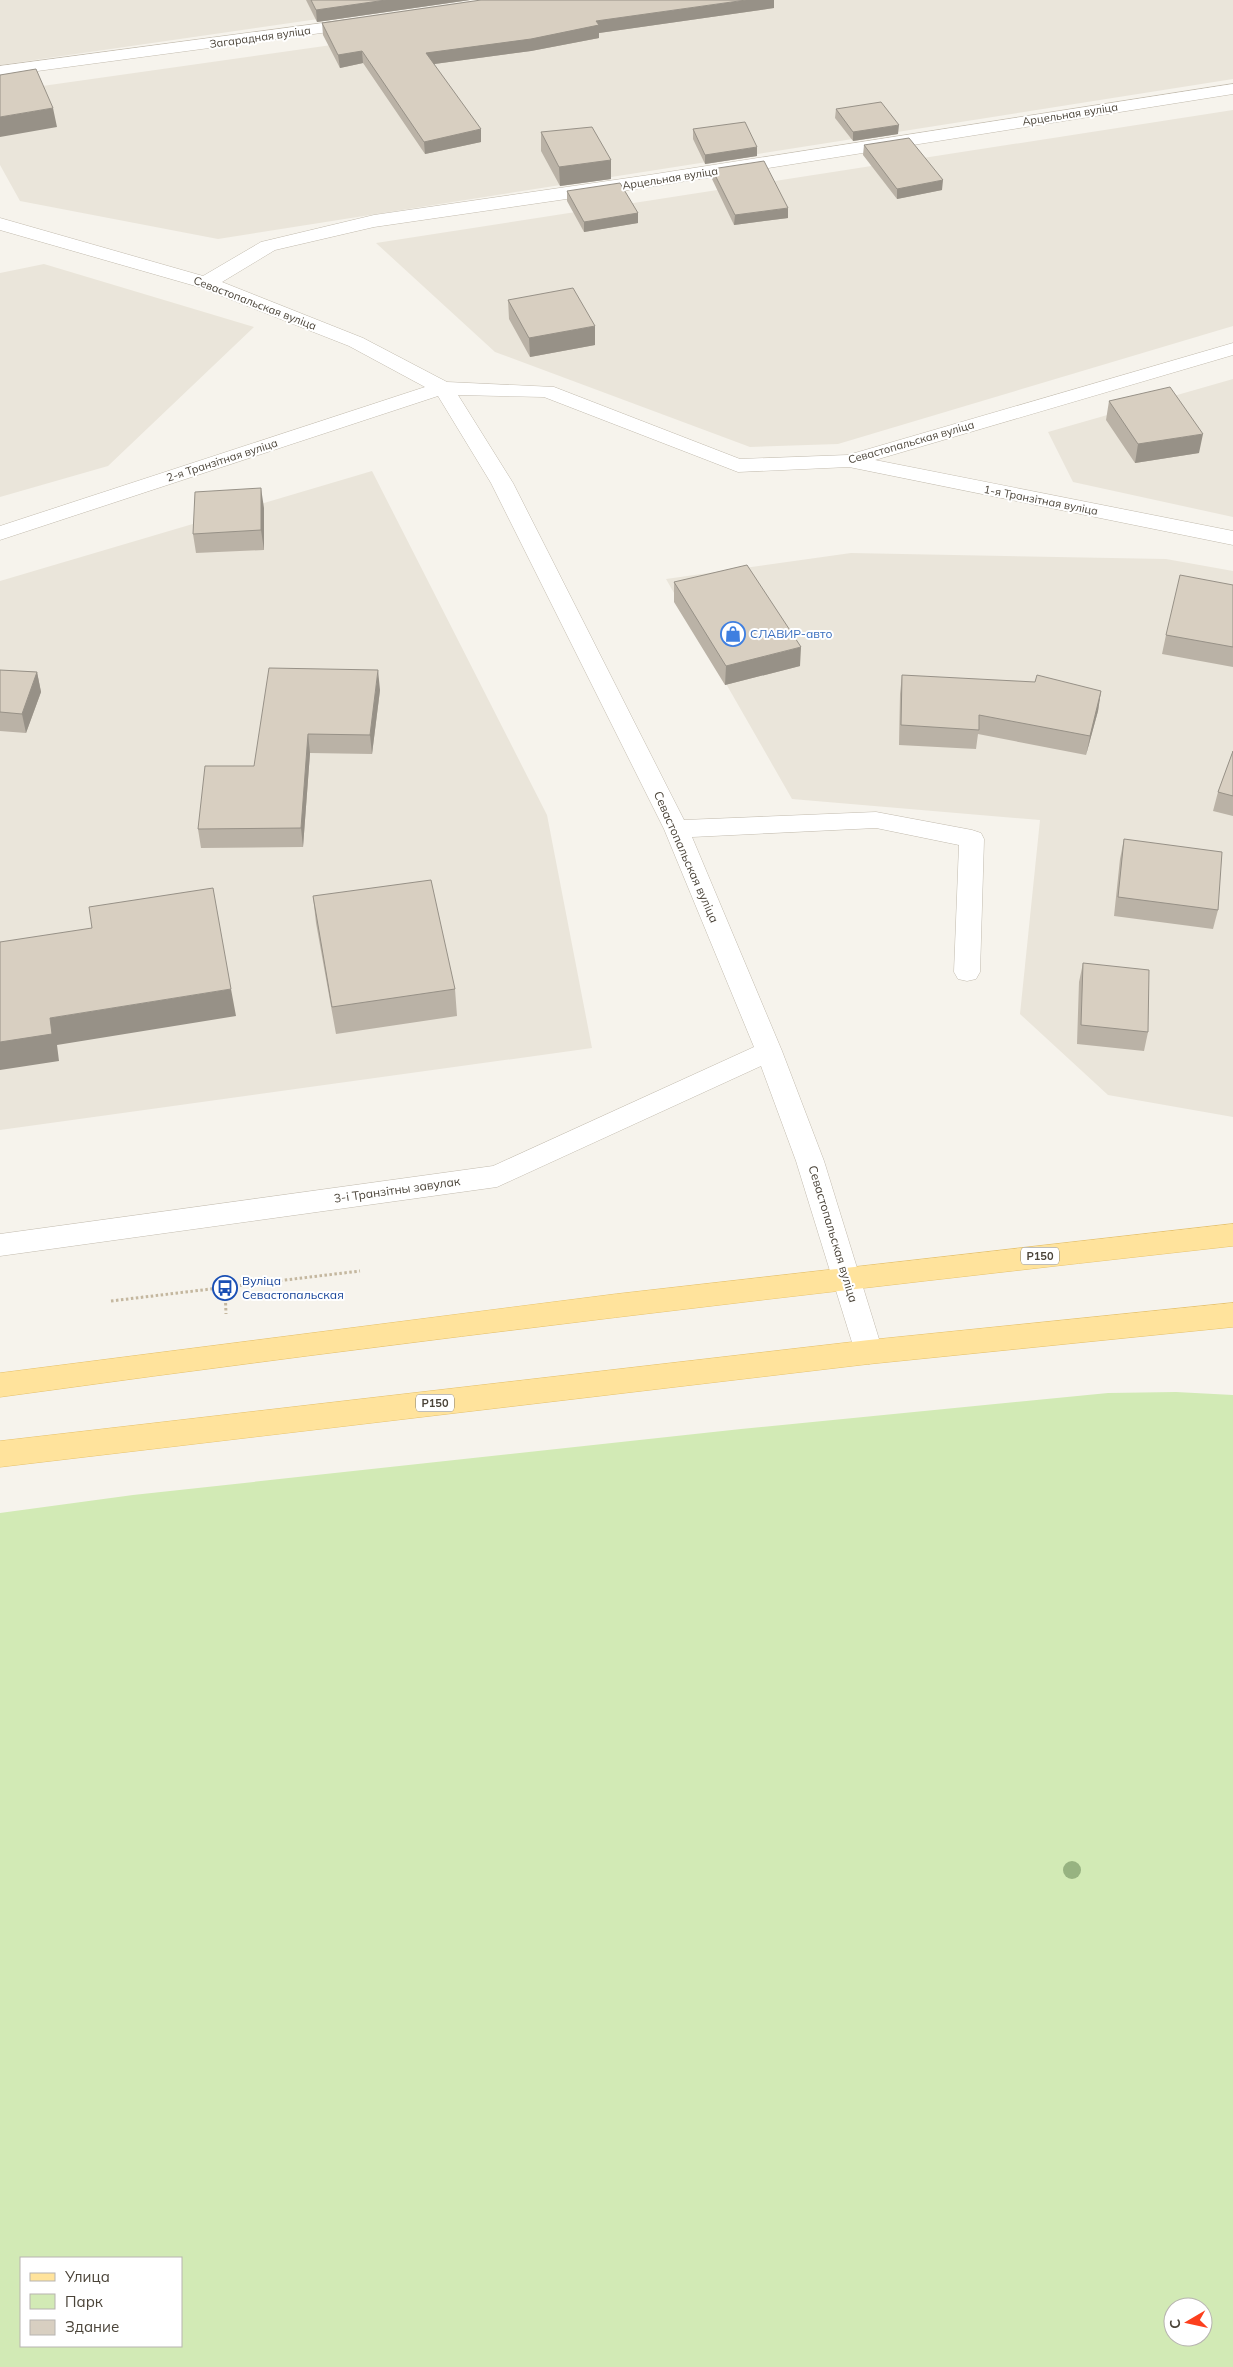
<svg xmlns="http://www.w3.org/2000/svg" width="1233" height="2367" font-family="Mulish,sans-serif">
	<rect width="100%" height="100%" fill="#f6f3ec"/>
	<path fill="#eae5da" d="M0 0H450L0 65Z
		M650 0H1233V79L218 239 20 201 0 165V92Z
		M1233 110V326L838 444 750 447 495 352 376 243Z
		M44 264 254 327 108 466 0 497V273Z
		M1233 379V517L1073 482 1048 432Z
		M372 471 547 815 592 1048 0 1130V581Z
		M851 553 1166 559 1233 571V1117L1108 1095 1020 1014 1040 820 792 799 666 579Z"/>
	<path fill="#d2eab5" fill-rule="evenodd" d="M1176 1392 1233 1395V2367H0V1513L133 1495 741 1429 1108 1393ZM21 2258H181V2346H21ZM1173 2307H1203V2337H1173Z"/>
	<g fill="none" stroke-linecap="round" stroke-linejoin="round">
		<defs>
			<path id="minor" d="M360 18 366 19 369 23 366 27 0 76V66Z
				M1233 84V94L649 187 374 227 275 250 222 282 363 338 447 382 554 387 740 459 848 455 1233 343V355L875 460 1233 531V545L849 467 738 472 544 397 458 395 513 483 684 820 876 812 972 830 981 833 984 839 980 972 976 979 967 981 958 979 954 972 959 845 876 828 692 837 782 1051 824 1161 883 1352 879 1360 869 1364 859 1360 855 1352 796 1161 761 1066 497 1187 0 1256V1234L493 1166 754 1047 664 829 491 483 438 396 0 540V526L425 387 349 346 199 287 0 230V218L203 276 261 242 374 215 649 175Z"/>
			<path id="major" d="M1233 1224V1246C821 1292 410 1340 0 1397V1373L616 1294Z
				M1233 1303V1327L869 1364 0 1467V1441L869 1340Z"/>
		</defs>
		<use href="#minor" stroke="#c2bbae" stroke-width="1"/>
		<use href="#major" stroke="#e6c16a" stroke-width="1"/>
		<path stroke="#c4b79f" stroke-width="3" stroke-dasharray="2.5 2.5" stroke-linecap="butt" d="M225 1288 226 1314
			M111 1301 360 1271"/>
		<use href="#minor" fill="#fff" fill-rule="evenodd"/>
		<use href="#major" fill="#ffe39c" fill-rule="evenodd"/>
	</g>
	<circle fill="#97b381" cx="1072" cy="1870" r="9"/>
	<path fill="#bab2a6" d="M306 0H470L317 22Z
		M774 8 599 33V38L531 51 434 64 481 142 425 154 363 63 340 68 323 35 322 23Z
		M836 109 898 134 853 141 835 118Z
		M693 129 757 156 705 164 693 139Z
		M541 132 611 160V179L560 186 541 151Z
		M864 145 942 190 897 199 863 155Z
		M712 169 788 218 734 225 712 179Z
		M567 191 638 213V223L584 232 567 201Z
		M508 300 595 345 530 357 509 319Z
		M1109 401 1199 453 1135 463 1106 420Z
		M264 508V550L196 553 193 534Z
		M674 582 800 666 725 685 674 602Z
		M1233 585V667L1162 654 1166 635Z
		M0 670 37 672 41 692 26 733 0 731Z
		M902 675 1101 691 1098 711 1086 755 978 734 976 749 899 745 900 694Z
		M380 690 372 754 310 753 303 847 201 848 198 829 254 766Z
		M1233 751V816L1213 811 1218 792Z
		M1124 839 1218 910 1213 929 1114 916 1120 859Z
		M313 896 455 989 457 1016 336 1034 316 923Z
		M1083 963 1148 1032 1144 1051 1077 1044 1079 982Z"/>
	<path fill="#979187" d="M386 0H470L317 22 316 10Z
		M746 0H774V8L599 33V38L531 51 427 65 426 53 596 21Z
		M362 51 363 63 340 68 338 55Z
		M53 108 57 127 0 137V117Z
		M899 125 898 134 853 141V132Z
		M481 129V142L425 154 424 142Z
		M757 147V156L705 164V155Z
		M611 160V179L560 186 559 167Z
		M943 180 942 190 897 199V189Z
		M788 208V218L734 225 735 215Z
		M638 213V223L584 232V222Z
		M595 326V345L530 357 529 338Z
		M1203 434 1199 453 1135 463 1138 444Z
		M261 488 264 508V550L261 530Z
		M801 647 800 666 725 685 726 666Z
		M378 670 380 690 372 754 370 735Z
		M37 672 41 692 26 733 22 714Z
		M1101 691 1098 711 1086 755 1090 736Z
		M308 734 310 753 303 847 301 828Z
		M231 989 236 1016 57 1045 59 1061 0 1070V1042L50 1018Z"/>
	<path fill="#d8cfc1" stroke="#979187" d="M311 0H386L316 10Z
		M481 0H746L596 21 599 25 531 39 426 53 481 129 424 142 362 51 338 55 322 23Z
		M36 69 53 108 0 117V75Z
		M881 102 899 125 853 132 836 109Z
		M745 122 757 147 705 155 693 129Z
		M592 127 611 160 559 167 541 132Z
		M909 138 943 180 897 189 864 145Z
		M764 161 788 208 735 215 712 169Z
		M620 183 638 213 584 222 567 191Z
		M573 288 595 326 529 338 508 300Z
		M1170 387 1203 434 1138 444 1109 401Z
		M261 488V530L193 534 195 492Z
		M747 565 801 647 726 666 674 582Z
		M1180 575 1233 585V647L1166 635Z
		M269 668 378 670 370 735 308 734 301 828 198 829 205 766H254Z
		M0 670 37 672 22 714 0 712Z
		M902 675 1035 682 1037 675 1101 691 1090 736 979 715V730L901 725Z
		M1233 751V796L1218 792Z
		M1124 839 1222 852 1218 910 1118 897Z
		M431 880 455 989 332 1007 313 896Z
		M213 888 231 989 50 1018 52 1034 0 1042V942L92 928 89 907Z
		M1083 963 1149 970 1148 1032 1081 1025Z"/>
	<defs>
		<symbol id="shop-ring" viewBox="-11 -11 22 22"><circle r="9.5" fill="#fff" stroke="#3f7fe0" stroke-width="1.5"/><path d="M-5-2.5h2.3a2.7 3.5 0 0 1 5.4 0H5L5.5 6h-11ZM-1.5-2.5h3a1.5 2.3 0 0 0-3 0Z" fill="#3f7fe0"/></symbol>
		<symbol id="bus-ring" viewBox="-11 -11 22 22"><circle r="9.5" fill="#fff" stroke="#1a4fb4" stroke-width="1.5"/><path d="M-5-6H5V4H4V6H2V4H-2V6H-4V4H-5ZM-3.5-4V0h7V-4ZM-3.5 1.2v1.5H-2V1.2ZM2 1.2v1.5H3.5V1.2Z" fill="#1a4fb4"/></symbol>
	</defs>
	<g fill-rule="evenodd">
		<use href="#shop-ring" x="719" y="620" width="28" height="28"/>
		<use href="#bus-ring" x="211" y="1274" width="28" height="28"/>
	</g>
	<g text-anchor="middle" stroke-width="4" stroke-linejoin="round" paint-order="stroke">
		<g font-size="11" fill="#4b4439" stroke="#fff">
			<text transform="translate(260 37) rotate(-8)" y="4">Загарадная вуліца</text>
			<text transform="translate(1070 114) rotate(-9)" y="4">Арцельная вуліца</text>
			<text transform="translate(670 178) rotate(-9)" y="4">Арцельная вуліца</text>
			<text transform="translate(255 303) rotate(21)" y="4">Севастопальская вуліца</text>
			<text transform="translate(911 442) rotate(-16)" y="4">Севастопальская вуліца</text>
			<text transform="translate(222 460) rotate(-18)" y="4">2-я Транзітная вуліца</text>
			<text transform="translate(1041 500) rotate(11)" y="4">1-я Транзітная вуліца</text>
		</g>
		<g fill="#fff" stroke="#817c74" stroke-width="1">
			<rect x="1021" y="1247.5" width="38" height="17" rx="4"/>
			<rect x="416" y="1394.5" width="38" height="17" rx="4"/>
		</g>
		<g font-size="11" font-weight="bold" fill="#4b4439">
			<text x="1040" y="1260">Р150</text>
			<text x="435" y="1407">Р150</text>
		</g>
		<g font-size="12" fill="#366cbe" stroke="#fff" text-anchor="start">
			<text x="750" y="638">СЛАВИР-авто</text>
		</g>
		<g font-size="12" fill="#4b4439" stroke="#fff">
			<text transform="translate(686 857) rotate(66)" y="4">Севастопальская вуліца</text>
			<text transform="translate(397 1190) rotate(-8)" y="4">3-і Транзітны завулак</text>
			<text transform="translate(833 1234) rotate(73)" y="4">Севастопальская вуліца</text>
		</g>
		<g font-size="12" fill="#164399" stroke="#fff" text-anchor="start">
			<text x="242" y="1285">Вуліца<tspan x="242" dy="14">Севастопальская</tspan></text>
		</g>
	</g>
	<rect x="20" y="2257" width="162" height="90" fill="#ffffff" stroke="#b7b4b0"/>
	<rect x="30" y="2273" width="25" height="8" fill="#ffe39c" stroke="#b7b4b0"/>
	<text x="65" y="2282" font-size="15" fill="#4b4439">Улица</text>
	<rect x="30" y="2294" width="25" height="15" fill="#d2eab5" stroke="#b7b4b0"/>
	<text x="65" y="2307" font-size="15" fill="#4b4439">Парк</text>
	<rect x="30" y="2320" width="25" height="15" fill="#d8cfc1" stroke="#b7b4b0"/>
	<text x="65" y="2332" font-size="15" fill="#4b4439">Здание</text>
	<g transform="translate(1188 2322) rotate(261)"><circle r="24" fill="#ffffff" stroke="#b7b4b0"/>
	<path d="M0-4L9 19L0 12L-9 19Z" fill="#fc3f1d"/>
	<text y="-8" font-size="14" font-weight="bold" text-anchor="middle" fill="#4b4439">С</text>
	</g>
</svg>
